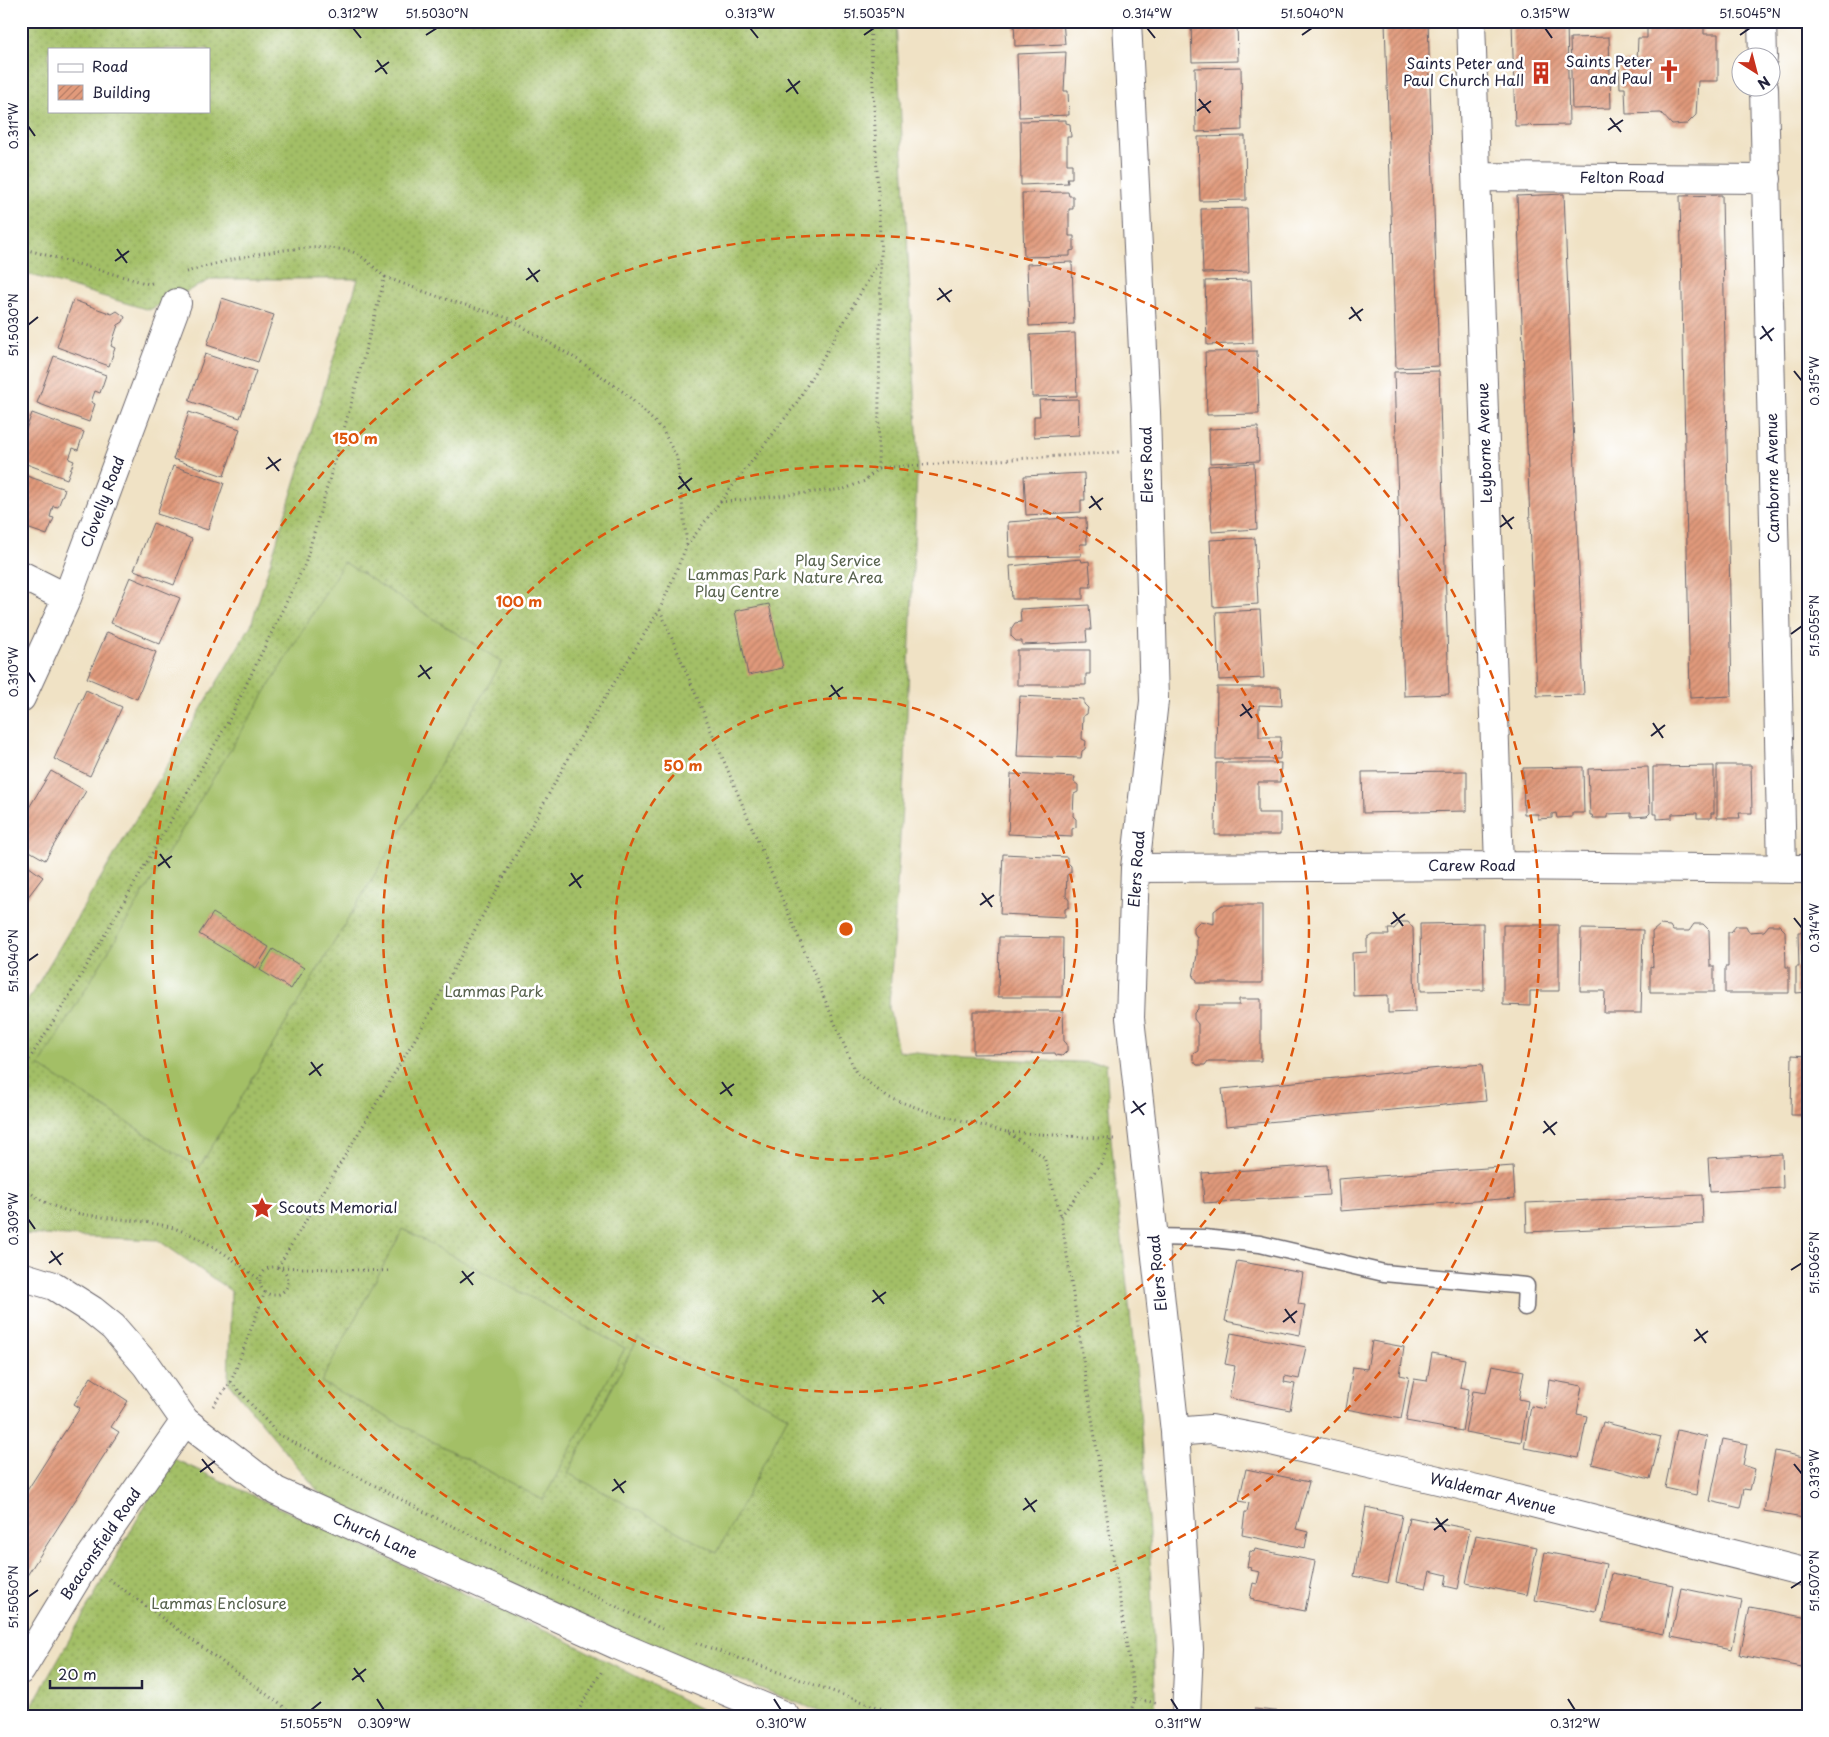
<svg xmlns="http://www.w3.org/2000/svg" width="1829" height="1737" font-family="'Playpen Sans',sans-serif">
	<defs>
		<pattern id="grass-dots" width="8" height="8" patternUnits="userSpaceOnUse" patternTransform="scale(1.25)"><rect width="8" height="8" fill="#a3bf66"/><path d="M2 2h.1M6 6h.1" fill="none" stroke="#849b55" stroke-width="1.8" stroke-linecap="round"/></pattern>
		<pattern id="building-hatch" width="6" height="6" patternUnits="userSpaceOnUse" patternTransform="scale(1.25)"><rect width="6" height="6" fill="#e19a7b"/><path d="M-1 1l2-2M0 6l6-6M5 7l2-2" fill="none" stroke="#b67d66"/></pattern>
	</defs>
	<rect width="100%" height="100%" fill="#fff"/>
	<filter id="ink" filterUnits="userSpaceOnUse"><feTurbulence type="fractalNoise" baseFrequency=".02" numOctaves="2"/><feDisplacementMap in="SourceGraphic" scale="10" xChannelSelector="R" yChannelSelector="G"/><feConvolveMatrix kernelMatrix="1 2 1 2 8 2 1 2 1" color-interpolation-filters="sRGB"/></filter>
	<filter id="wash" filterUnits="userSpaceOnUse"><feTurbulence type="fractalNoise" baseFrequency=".0096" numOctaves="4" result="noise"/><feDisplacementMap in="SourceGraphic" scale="20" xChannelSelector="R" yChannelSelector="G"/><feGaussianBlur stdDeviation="1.12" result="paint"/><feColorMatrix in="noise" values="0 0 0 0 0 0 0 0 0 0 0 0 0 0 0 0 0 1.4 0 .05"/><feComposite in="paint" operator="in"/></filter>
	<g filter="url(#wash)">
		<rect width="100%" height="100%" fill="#f0e2c5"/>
		<path fill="url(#grass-dots)" stroke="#627050" fill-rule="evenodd" d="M21 21H896L918 450 905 761 889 1007 898 1051 964 1058 1106 1063 1111 1139 1139 1396 1149 1533 1156 1716H830L508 1587 323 1497 228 1382 231 1291 158 1240 21 1234V1012L251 625 358 279H212L149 310 21 272ZM49 49H209V111H49Z
			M172 1458 567 1641 714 1716H26Z"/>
		<path fill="#a3bf66" stroke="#627050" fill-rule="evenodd" d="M344 562 502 662 199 1168 39 1066ZM213 913 268 947 256 968 200 934ZM273 949 304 968 291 988Z
			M403 1229 625 1348 543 1500 321 1382Z
			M638 1338 788 1416 717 1553 568 1473Z"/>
		<g id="blocks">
			<path fill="url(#building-hatch)" d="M1014 21H1063L1065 44 1015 46Z
				M1191 21H1237L1238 61 1192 62Z
				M1385 21H1428L1439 366 1396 368Z
				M1512 21H1567L1569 125 1515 126Z
				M1647 21H1704V34H1718V81H1698L1696 115 1687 124 1672 125 1661 113 1626 114 1625 88H1620L1619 62 1637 61 1638 38H1647Z
				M1805 21H1808V66H1806Z
				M1609 37 1611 108 1572 109 1570 38Z
				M1066 52 1064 91H1068L1069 115 1019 117 1017 54Z
				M1241 67 1242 130 1196 132 1195 68Z
				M1066 120V123L1070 124 1071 137H1067V164H1072V178H1067L1068 183 1021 185 1020 121Z
				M1245 136 1246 200 1200 201 1198 137Z
				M1068 192 1069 196H1073V209H1069V236H1074V250L1070 251V256L1024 257 1022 193Z
				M1564 194 1584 695 1537 696 1517 196Z
				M1722 195 1732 696 1690 698 1680 196Z
				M1247 208 1249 272 1203 273 1201 209Z
				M1072 262 1074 324 1029 326 1027 264Z
				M1251 280 1253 343 1207 345 1205 281Z
				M222 298 274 315 258 362 207 345Z
				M73 300 112 314 117 311 125 317 123 322 118 325 111 346 115 348 109 366 57 347Z
				M1075 333 1077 396 1032 397 1030 335Z
				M1257 351 1259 414 1207 415 1205 352Z
				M205 354 256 371 240 418 189 401Z
				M54 356 106 375 100 393 95 391 91 402 95 404 89 422 37 403Z
				M1439 371 1449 694 1404 696 1394 372Z
				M1078 399 1079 435 1034 437V416H1040L1039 400Z
				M189 412 240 429 224 476 173 459Z
				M32 413 84 432 78 450 73 448 69 459 74 461 67 479 21 462V443Z
				M1258 427 1259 461 1210 463 1209 429Z
				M1254 463 1257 529 1212 532 1208 466Z
				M173 466 224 483 208 530 157 514Z
				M1084 473 1085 500H1081V512L1026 515 1024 476Z
				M21 474 65 489 58 507 53 506 50 517 54 518 47 535 21 526Z
				M1079 517V518H1086L1087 544H1080L1081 556 1009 557 1008 522Z
				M153 523 192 539 174 585 134 570Z
				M1255 538 1258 604 1213 607 1210 540Z
				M1081 559 1082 562 1089 561 1091 587H1083V599H1012L1010 566Z
				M130 577 180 598 160 644 111 623Z
				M769 604 783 668 748 675 735 611Z
				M1089 605 1091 630H1086L1087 642 1022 645V641H1016L1011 636V629L1015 623 1021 622 1020 609Z
				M1260 610 1264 678 1219 680 1216 612Z
				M107 632 156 652 137 699 87 678Z
				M1017 650H1090V674H1086V685H1017Z
				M1217 687H1281L1282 706 1259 705V737H1281L1280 759H1216Z
				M86 690 122 707 90 776 54 759Z
				M1020 696 1084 699V704L1088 708 1087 714 1083 716 1082 739 1086 741 1085 749 1082 751 1081 758 1017 756Z
				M1216 763H1281L1280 782H1258V813H1280V835H1215Z
				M1717 765H1751L1752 813H1739L1740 818H1717Z
				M1714 766V813H1711V818H1697V813L1672 814V818L1657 819V814H1653V767Z
				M1583 767 1584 813H1572V817L1557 818 1556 813 1552 814V818L1538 819V814H1524L1523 768Z
				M1648 767 1650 813 1647 816 1631 817V813L1608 814V818H1593L1592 815H1590L1588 769Z
				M51 771 86 791 45 860 21 846V821Z
				M1467 771V811L1363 813 1362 772Z
				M1011 774 1075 777 1074 782 1078 785V792L1074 794 1073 816 1076 819V827L1072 829V837L1008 834Z
				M1003 854 1067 857V862L1071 866V872L1067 875 1066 896 1069 900V907L1065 909V917L1000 914Z
				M21 861 43 877 21 906Z
				M1222 905H1262V983H1197V980L1193 977 1197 955V937L1194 933V927L1200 921 1214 924V911Z
				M213 913 269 947 256 968 199 934Z
				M1400 922H1408L1413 928 1415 1012 1388 1013V995L1353 996 1352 953 1367 952V939L1373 935H1389L1388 929H1394Z
				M1483 923 1484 990 1421 991 1420 924Z
				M1694 924H1703L1709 930 1710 966H1714V992H1650V966L1653 967 1652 932 1660 925 1670 926 1673 931H1689Z
				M1503 925H1559V991H1530V1006L1503 1005Z
				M1769 925H1779L1785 931 1786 967H1789V993H1725V967H1728V932H1731L1736 926H1746L1749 932 1764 931Z
				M1806 925 1808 992 1796 993V967H1799L1798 932H1801Z
				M1581 929 1643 930 1641 1013H1604L1605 991H1580Z
				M999 937 1063 938 1062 997H998Z
				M273 949 304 968 291 989 260 970Z
				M1239 999H1261V1061H1208L1205 1065H1197L1193 1060V1054L1198 1051V1024L1194 1019V1013L1198 1009V1005H1239Z
				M973 1011H1063L1064 1041 1067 1044V1051L1062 1056 1056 1055 1055 1053 973 1054Z
				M1792 1055 1808 1056V1115H1791Z
				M1482 1064 1486 1101 1226 1126 1222 1089Z
				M1782 1154 1783 1188 1710 1192 1708 1158Z
				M1327 1165 1329 1195 1204 1203 1202 1173Z
				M1513 1166 1515 1198 1340 1211 1338 1179Z
				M1702 1195 1703 1224 1527 1232 1526 1203Z
				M1237 1261 1303 1273 1298 1304 1305 1305 1300 1335 1225 1321Z
				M1231 1333 1306 1347 1299 1379 1285 1376 1284 1382 1295 1384 1290 1410 1229 1398 1235 1366 1225 1364Z
				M1372 1341 1404 1347 1400 1375 1409 1377 1401 1419 1346 1409 1353 1367 1367 1369Z
				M1432 1353 1465 1359 1460 1387 1469 1389 1462 1431 1406 1421 1414 1379 1427 1381Z
				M1492 1365 1524 1371 1519 1399 1528 1401 1521 1442 1465 1432 1473 1391 1486 1393Z
				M91 1377 128 1401 111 1427 119 1432 21 1585V1500L80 1408 74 1404Z
				M1549 1380 1582 1386 1577 1414 1587 1416 1579 1458 1524 1448 1531 1406 1545 1409Z
				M1603 1422 1661 1437 1650 1479 1592 1464Z
				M1677 1430 1707 1437 1696 1495 1665 1488Z
				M1723 1439 1747 1444 1743 1465 1755 1469 1750 1490 1744 1489 1740 1508 1710 1501Z
				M1775 1451 1808 1458V1519L1764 1511Z
				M1246 1469 1309 1482 1296 1529 1308 1532 1305 1548 1242 1535 1245 1512H1247L1249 1503 1239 1501Z
				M1366 1507 1402 1515 1388 1583 1354 1576Z
				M1409 1517 1470 1529 1458 1589 1445 1586 1447 1575 1430 1571 1426 1588 1396 1582Z
				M1476 1535 1537 1547 1527 1595 1466 1583Z
				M1255 1549 1315 1561 1305 1611 1254 1601V1599L1250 1598 1253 1583 1257 1584 1260 1572 1250 1570 1251 1568 1247 1567 1250 1551 1254 1552Z
				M1545 1552 1606 1564 1596 1612 1535 1600Z
				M1612 1573 1673 1585 1664 1634 1603 1622Z
				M1681 1588 1742 1601 1732 1649 1671 1637Z
				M1750 1607 1808 1618V1636L1802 1667 1740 1655Z
				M1254 1709 1284 1712 1283 1716H1253Z"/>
		</g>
	</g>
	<g filter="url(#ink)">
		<use href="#blocks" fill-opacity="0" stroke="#6a656b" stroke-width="1"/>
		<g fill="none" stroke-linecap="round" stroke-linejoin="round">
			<defs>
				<path id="service" d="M1154 1237 1204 1238 1260 1244 1384 1273 1526 1286 1525 1307"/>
				<path id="minor" d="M1127 21 1146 412 1154 701 1135 868 1130 1018 1175 1432 1189 1649 1186 1716
					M1471 21 1499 866
					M1762 21 1763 58
					M1764 88 1782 869
					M1477 177 1767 179
					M21 575 67 598
					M21 698 67 598 177 303
					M1135 868 1499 866 1808 869
					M21 1276 54 1286 92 1310 113 1327 146 1365 185 1421 276 1491 617 1645 785 1716
					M1175 1432 1211 1429 1267 1440 1481 1490 1808 1573
					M21 1670 86 1563 185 1421"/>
			</defs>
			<use href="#service" stroke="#6a656b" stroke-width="19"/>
			<use href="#minor" stroke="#6a656b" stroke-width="30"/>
			<path stroke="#6a656b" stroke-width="3" stroke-dasharray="1 4" stroke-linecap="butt" d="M21 248 149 284 155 282
				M385 277 439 297 508 318 578 360 625 393 662 429 677 458 687 545
				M878 468 1119 452
				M720 502 844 489 865 481 878 468 881 259
				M660 610 856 1073 887 1097 929 1112 1007 1132 1044 1157 1061 1216 1135 1699 1129 1716
				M21 1072 68 998 228 722 305 564 350 408 385 277C375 269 362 254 350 251 303 240 229 259 183 273
				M1008 1132 1114 1139
				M21 1184C62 1228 131 1211 182 1231 211 1242 235 1261 260 1280
				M1061 1216 1102 1162 1111 1139
				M260 1281a14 14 0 1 1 28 0a14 14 0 1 1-28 0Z
				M388 1271 278 1267 421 1029 576 744 660 609 687 545 796 404 881 258 870 21
				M231 1382 278 1434 432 1516 662 1629
				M213 1406 231 1382 265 1292
				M109 1579 296 1716
				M696 1643 903 1716
				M1135 1699 1157 1703
				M575 1716 603 1669"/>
			<use href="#service" stroke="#fff" stroke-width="16"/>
			<use href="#minor" stroke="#fff" stroke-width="28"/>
		</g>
	</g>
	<path fill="none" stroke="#22223b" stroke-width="2" d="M353 28 361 38M750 28 758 38M1147 28 1155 38M1545 28 1552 38M426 35 437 28M864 35 874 28M1302 35 1312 28M1740 35 1750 28M377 60 387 74M375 72 389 62M788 79 798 94M786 92 800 81M1199 99 1210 113M1197 111 1211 101M1610 118 1621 132M28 126 35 136M1608 130 1623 120M117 249 127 263M115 261 129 251M528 268 538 282M526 280 540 270M939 288 950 302M937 300 952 290M1351 307 1361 321M1349 319 1363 309M28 325 38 317M1762 326 1772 341M1760 339 1774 328M1794 371 1802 381M268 457 279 471M266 469 281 459M679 476 690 491M678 489 692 478M1091 496 1101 510M1089 508 1103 498M1502 515 1512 529M1500 527 1514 517M1791 634 1802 626M420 665 430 679M28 672 35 682M418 677 432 667M831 685 841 699M829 697 843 687M1242 704 1252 718M1240 716 1254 706M1653 723 1663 738M1651 736 1665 725M160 854 170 868M158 866 172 856M571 873 581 888M569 886 583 875M982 893 992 907M980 905 994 895M1393 912 1403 926M1794 918 1802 928M1391 924 1405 914M28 961 38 954M311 1062 321 1076M309 1075 323 1064M722 1082 732 1096M720 1094 734 1084M1133 1101 1144 1115M1131 1113 1146 1103M1544 1121 1555 1135M1543 1133 1557 1122M28 1219 35 1229M51 1251 61 1265M49 1263 63 1253M1791 1270 1802 1263M462 1271 473 1285M460 1283 474 1272M873 1290 884 1304M872 1302 886 1292M1285 1309 1295 1323M1283 1322 1297 1311M1696 1329 1706 1343M1694 1341 1708 1331M202 1459 213 1473M1794 1464 1802 1474M200 1472 215 1461M614 1479 624 1493M612 1491 626 1481M1025 1498 1035 1512M1023 1510 1037 1500M1436 1518 1446 1532M1434 1530 1448 1519M1791 1588 1802 1581M28 1597 38 1590M354 1668 364 1682M352 1680 366 1669M377 1699 384 1710M774 1699 781 1710M1171 1699 1178 1710M1568 1699 1575 1710M311 1710 321 1702"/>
	<g fill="none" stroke="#de560e" stroke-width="2.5" stroke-dasharray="9 6">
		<circle cx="846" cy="929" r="231"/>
		<circle cx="846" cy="929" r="463"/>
		<circle cx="846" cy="929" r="694"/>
	</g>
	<defs>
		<symbol id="church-bare" viewBox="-9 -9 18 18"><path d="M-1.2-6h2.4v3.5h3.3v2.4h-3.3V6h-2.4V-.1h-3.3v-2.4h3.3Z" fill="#c8321e" stroke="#fff" stroke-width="2.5" paint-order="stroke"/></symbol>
		<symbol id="building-bare" viewBox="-9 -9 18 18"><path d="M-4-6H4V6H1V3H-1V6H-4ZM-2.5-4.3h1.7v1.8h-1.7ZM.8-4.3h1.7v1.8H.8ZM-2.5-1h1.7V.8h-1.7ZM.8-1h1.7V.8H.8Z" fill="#c8321e" stroke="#fff" stroke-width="2.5" paint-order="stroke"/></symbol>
		<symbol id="sight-bare" viewBox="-9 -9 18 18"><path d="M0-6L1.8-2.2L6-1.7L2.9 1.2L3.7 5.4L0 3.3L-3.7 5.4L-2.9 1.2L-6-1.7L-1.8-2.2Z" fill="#c8321e" stroke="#fff" stroke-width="2.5" paint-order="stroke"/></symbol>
	</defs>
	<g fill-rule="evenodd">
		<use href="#church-bare" x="1653" y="55" width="32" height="32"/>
		<use href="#building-bare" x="1525" y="57" width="32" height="32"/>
		<use href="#sight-bare" x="246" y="1192" width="32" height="32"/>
	</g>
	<g text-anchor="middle" stroke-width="5" stroke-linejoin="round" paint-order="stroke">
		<g font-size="15" fill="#22223b" stroke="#fff" text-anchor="end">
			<text x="1652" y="67">Saints Peter<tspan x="1652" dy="17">and Paul</tspan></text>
			<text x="1524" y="69">Saints Peter and<tspan x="1524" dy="17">Paul Church Hall</tspan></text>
			<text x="278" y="1213" text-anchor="start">Scouts Memorial</text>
		</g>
		<g font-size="15" fill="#22223b" stroke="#fff">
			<text x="1622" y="183">Felton Road</text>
			<text transform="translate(1485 443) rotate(-92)" y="5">Leyborne Avenue</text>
			<text transform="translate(1147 465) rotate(-91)" y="5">Elers Road</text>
			<text transform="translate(1773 478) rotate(-91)" y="5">Camborne Avenue</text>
			<text transform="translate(103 502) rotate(-69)" y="5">Clovelly Road</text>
			<text x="1472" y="871">Carew Road</text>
			<text transform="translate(1137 869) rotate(-86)" y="5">Elers Road</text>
			<text transform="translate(1158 1273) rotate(-96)" y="5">Elers Road</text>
			<text transform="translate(1493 1494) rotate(14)" y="5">Waldemar Avenue</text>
			<text transform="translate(375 1536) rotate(24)" y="5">Church Lane</text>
			<text transform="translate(101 1544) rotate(-56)" y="5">Beaconsfield Road</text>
		</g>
		<g font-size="15" fill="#56614c" stroke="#fff">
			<text x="838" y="566">Play Service<tspan x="838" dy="17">Nature Area</tspan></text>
			<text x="737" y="580">Lammas Park<tspan x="737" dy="17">Play Centre</tspan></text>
			<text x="494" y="997">Lammas Park</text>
			<text x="219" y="1609">Lammas Enclosure</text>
		</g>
	</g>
	<circle cx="846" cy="929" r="8" fill="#de560e" stroke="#fff" stroke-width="2.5"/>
	<g font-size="15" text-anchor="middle" font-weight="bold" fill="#de560e" stroke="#fff" stroke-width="5" stroke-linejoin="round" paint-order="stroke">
		<text x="355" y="444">150 m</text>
		<text x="519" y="607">100 m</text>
		<text x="683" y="771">50 m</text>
	</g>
	<rect width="1829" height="1737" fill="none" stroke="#fff" stroke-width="55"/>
	<rect x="48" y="48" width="162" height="65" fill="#ffffff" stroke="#a7a7b1"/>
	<rect x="58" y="64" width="25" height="8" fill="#ffffff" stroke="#a7a7b1"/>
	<text x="92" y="72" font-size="15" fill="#22223b">Road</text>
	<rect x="58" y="85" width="25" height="15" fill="url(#building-hatch)" stroke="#a7a7b1"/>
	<text x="92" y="98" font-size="15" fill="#22223b">Building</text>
	<g transform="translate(1756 72) rotate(144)"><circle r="24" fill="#ffffff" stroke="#a7a7b1"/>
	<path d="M0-4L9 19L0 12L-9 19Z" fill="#c8321e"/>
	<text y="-8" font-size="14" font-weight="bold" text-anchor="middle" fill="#22223b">N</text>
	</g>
	<path d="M50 1680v8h92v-8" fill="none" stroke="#22223b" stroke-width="2.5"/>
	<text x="58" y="1680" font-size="15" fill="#22223b" stroke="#ffffff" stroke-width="4" paint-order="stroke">20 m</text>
	<rect x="28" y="28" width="1774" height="1682" fill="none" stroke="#22223b" stroke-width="2"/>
	<g font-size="12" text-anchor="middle" fill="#22223b">
		<text x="353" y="18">0.312°W</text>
		<text x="437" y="18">51.5030°N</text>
		<text x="750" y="18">0.313°W</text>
		<text x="874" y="18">51.5035°N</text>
		<text x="1147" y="18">0.314°W</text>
		<text x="1312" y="18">51.5040°N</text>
		<text x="1545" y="18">0.315°W</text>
		<text x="1750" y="18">51.5045°N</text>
		<text transform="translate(14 126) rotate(-90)" y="4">0.311°W</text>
		<text transform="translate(14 325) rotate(-90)" y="4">51.5030°N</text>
		<text transform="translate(1815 381) rotate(-90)" y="4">0.315°W</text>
		<text transform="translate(1815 626) rotate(-90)" y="4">51.5055°N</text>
		<text transform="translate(14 672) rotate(-90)" y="4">0.310°W</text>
		<text transform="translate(1815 928) rotate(-90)" y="4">0.314°W</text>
		<text transform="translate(14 961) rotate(-90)" y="4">51.5040°N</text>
		<text transform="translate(14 1219) rotate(-90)" y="4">0.309°W</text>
		<text transform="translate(1815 1263) rotate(-90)" y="4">51.5065°N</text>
		<text transform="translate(1815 1474) rotate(-90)" y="4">0.313°W</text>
		<text transform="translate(1815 1581) rotate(-90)" y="4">51.5070°N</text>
		<text transform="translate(14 1597) rotate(-90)" y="4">51.5050°N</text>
		<text x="311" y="1728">51.5055°N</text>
		<text x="384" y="1728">0.309°W</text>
		<text x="781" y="1728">0.310°W</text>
		<text x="1178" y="1728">0.311°W</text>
		<text x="1575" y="1728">0.312°W</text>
	</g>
</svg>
